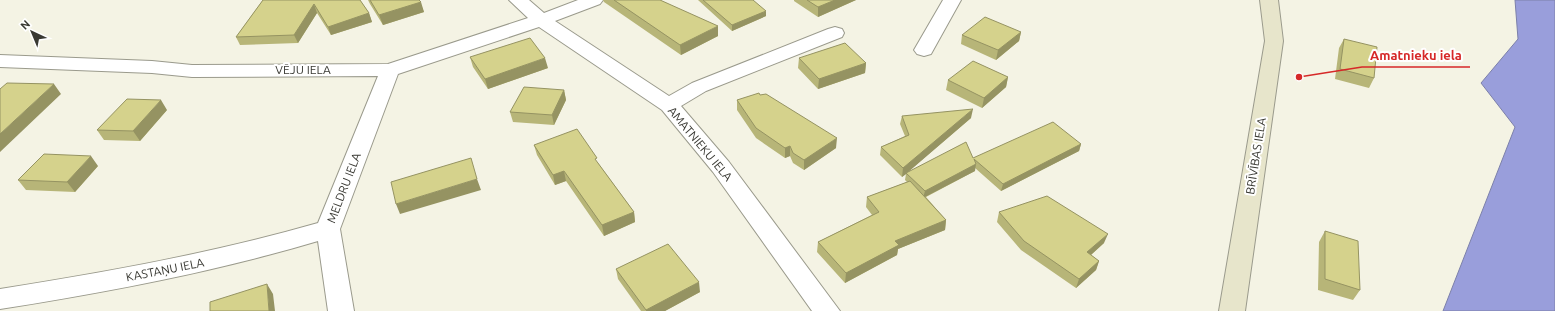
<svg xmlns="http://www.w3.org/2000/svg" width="1555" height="311" font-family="Ubuntu,sans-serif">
	<rect width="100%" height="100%" fill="#f4f3e4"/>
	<path fill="#999edb" stroke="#7c80a9" d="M1515 0H1555V311H1443L1515 127 1481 83 1518 39Z"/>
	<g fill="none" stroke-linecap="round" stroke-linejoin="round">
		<defs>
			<path id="minor" d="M509 0H529L544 13 578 0H603L600 4 555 21 669 96 692 83 828 29 835 27 842 29 844 33 842 37 706 91 681 106 729 162 840 311H812L713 172 662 110 539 27 398 74 340 229 354 311H328L318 241C214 272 107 292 0 309V289C107 272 214 253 318 223L378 76 192 77 152 73 0 67V55L152 61 192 65 388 64 528 18Z
				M943 0H961L931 54 924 56 917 54 914 50Z"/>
			<path id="secondary" d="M1260 0H1278L1283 41 1245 311H1219L1265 41Z"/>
		</defs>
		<use href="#minor" stroke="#9a9a8c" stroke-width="2"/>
		<use href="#secondary" stroke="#9a9a8c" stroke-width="2"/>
		<use href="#minor" fill="#fff" fill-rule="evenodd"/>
		<use href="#secondary" fill="#e7e5cb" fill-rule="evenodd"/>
	</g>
	<path fill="#b7b578" d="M263 0H360L369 13 372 22 331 35 317 13 298 43 240 45 236 37Z
		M368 0H419L424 12 383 25 370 4Z
		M603 0H660L718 36 681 55 604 2Z
		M698 0H753L766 16 732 31Z
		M794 0H856L818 17 794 1Z
		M1021 32 1019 41 996 60 961 44 962 35Z
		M1344 39 1374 78 1369 88 1335 79 1339 48Z
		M470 57 548 68 488 89 473 67Z
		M799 58 866 63 865 73 818 89 798 68Z
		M1008 77 1006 87 982 108 946 90 948 80Z
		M564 90 566 100 554 125 513 122 510 112Z
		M760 95 836 148 804 170 793 163 790 156 785 158 756 138 737 110V100Z
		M167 110 140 141 104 140 97 130Z
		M902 116 971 118 909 171 973 158 1081 144 1079 151 1001 191 975 168V171L926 197 946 220 945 230 898 249 897 255 845 283 817 252 818 242 872 215 866 207 867 197 907 182 905 180 906 174 902 177 880 155 881 147 905 136 900 124Z
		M534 145 598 163 634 212 635 222 604 236 566 181 555 185 537 155Z
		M98 166 75 192 26 190 18 180Z
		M999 212 1104 243 1091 255 1099 261 1096 270 1076 288 1021 250 997 222Z
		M1325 231 1360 290 1353 300 1318 290 1319 242Z
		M616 269 700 292 665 311H641L618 279Z"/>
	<path fill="#959362" d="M835 0H856L818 17V7Z
		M421 2 424 12 383 25 379 15Z
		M314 4 317 13 298 43 294 35Z
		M766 11V16L732 31V25Z
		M369 13 372 22 331 35 328 27Z
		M718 26V36L681 55 680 45Z
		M1021 32 1019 41 996 60 998 50Z
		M545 58 548 68 488 89 485 79Z
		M866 63 865 73 818 89 819 79Z
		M1008 77 1006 87 982 108 984 98Z
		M54 84 61 94 0 152V134Z
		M564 90 566 100 554 125 552 115Z
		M161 100 167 110 140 141 133 131Z
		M973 109 971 118 907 173H906V174L902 177 903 168Z
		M837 138 836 148 804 170V160Z
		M1081 144 1079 151 1001 191 1003 184Z
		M790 146V156L785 158V148Z
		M91 156 98 166 75 192 67 182Z
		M976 164 975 171 923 198 925 191Z
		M564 171 566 181 555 185 553 175Z
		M477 179 481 190 400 214 396 204Z
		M634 212 635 222 604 236 602 225Z
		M946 220 945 230 898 249 897 255 845 283 846 273 895 241Z
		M1108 234 1104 243 1083 262 1087 252Z
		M1099 261 1096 270 1076 288 1079 279Z
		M699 282 700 292 665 311H646V310Z
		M267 284 273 294 275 311H269Z"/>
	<path fill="#d5d28c" stroke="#959362" d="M263 0H360L369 13 328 27 314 4 294 35 236 37Z
		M370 0H419L421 2 379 15Z
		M614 0H660L718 26 680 45Z
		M703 0H753L766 11 732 25Z
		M807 0H835L818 7Z
		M985 17 1021 32 998 50 962 35Z
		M530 38 545 58 485 79 470 57Z
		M1344 39 1377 47 1374 78 1340 69Z
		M845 43 866 63 819 79 799 58Z
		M973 61 1008 77 984 98 948 80Z
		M7 83 54 84 0 134V89Z
		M524 87 564 90 552 115 510 112Z
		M759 93 760 95 766 94 837 138 804 160 793 153 790 146 785 148 756 128 737 100Z
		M127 99 161 100 133 131 97 130Z
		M973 109 903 168 881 147 909 135 902 116Z
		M1053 122 1081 144 1003 184 974 159 976 164 925 191 906 173 966 142 973 158Z
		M577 129 597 158 595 159 634 212 602 225 564 171 553 175 534 145Z
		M44 154 91 156 67 182 18 180Z
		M471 158 477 179 396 204 391 182Z
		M910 181 946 220 895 241 899 245 846 273 818 242 879 212 867 197Z
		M1047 196 1108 234 1087 252 1099 261 1079 279 1024 241 999 212Z
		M1325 231 1358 241 1360 290 1325 279Z
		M668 244 699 282 646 310 616 269Z
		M267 284 269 311H210V302Z"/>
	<g text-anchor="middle" stroke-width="4" stroke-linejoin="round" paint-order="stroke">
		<g font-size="12" fill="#393933" stroke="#fff">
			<text x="303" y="74">VĒJU IELA</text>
			<text transform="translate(700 144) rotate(50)" y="4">AMATNIEKU IELA</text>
			<text transform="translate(1256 156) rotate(-81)" y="4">BRĪVĪBAS IELA</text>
			<text transform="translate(344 188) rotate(-69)" y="4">MELDRU IELA</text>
			<text transform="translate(165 270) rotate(-11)" y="4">KASTAŅU IELA</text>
		</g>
	</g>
	<path fill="none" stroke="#d62828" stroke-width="1.5" d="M1299 77L1362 67H1470"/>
	<circle fill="#d62828" stroke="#fff" stroke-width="1.5" cx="1299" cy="77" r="4"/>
	<g font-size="13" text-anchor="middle" font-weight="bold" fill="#d62828" stroke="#fff" stroke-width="4" stroke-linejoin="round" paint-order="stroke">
		<text x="1416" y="60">Amatnieku iela</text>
	</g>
	<g transform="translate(32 32) rotate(316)" stroke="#ffffff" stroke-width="3" paint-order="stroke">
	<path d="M0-3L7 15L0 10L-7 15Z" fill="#393933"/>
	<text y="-6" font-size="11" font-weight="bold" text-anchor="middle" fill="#393933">N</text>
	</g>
</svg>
